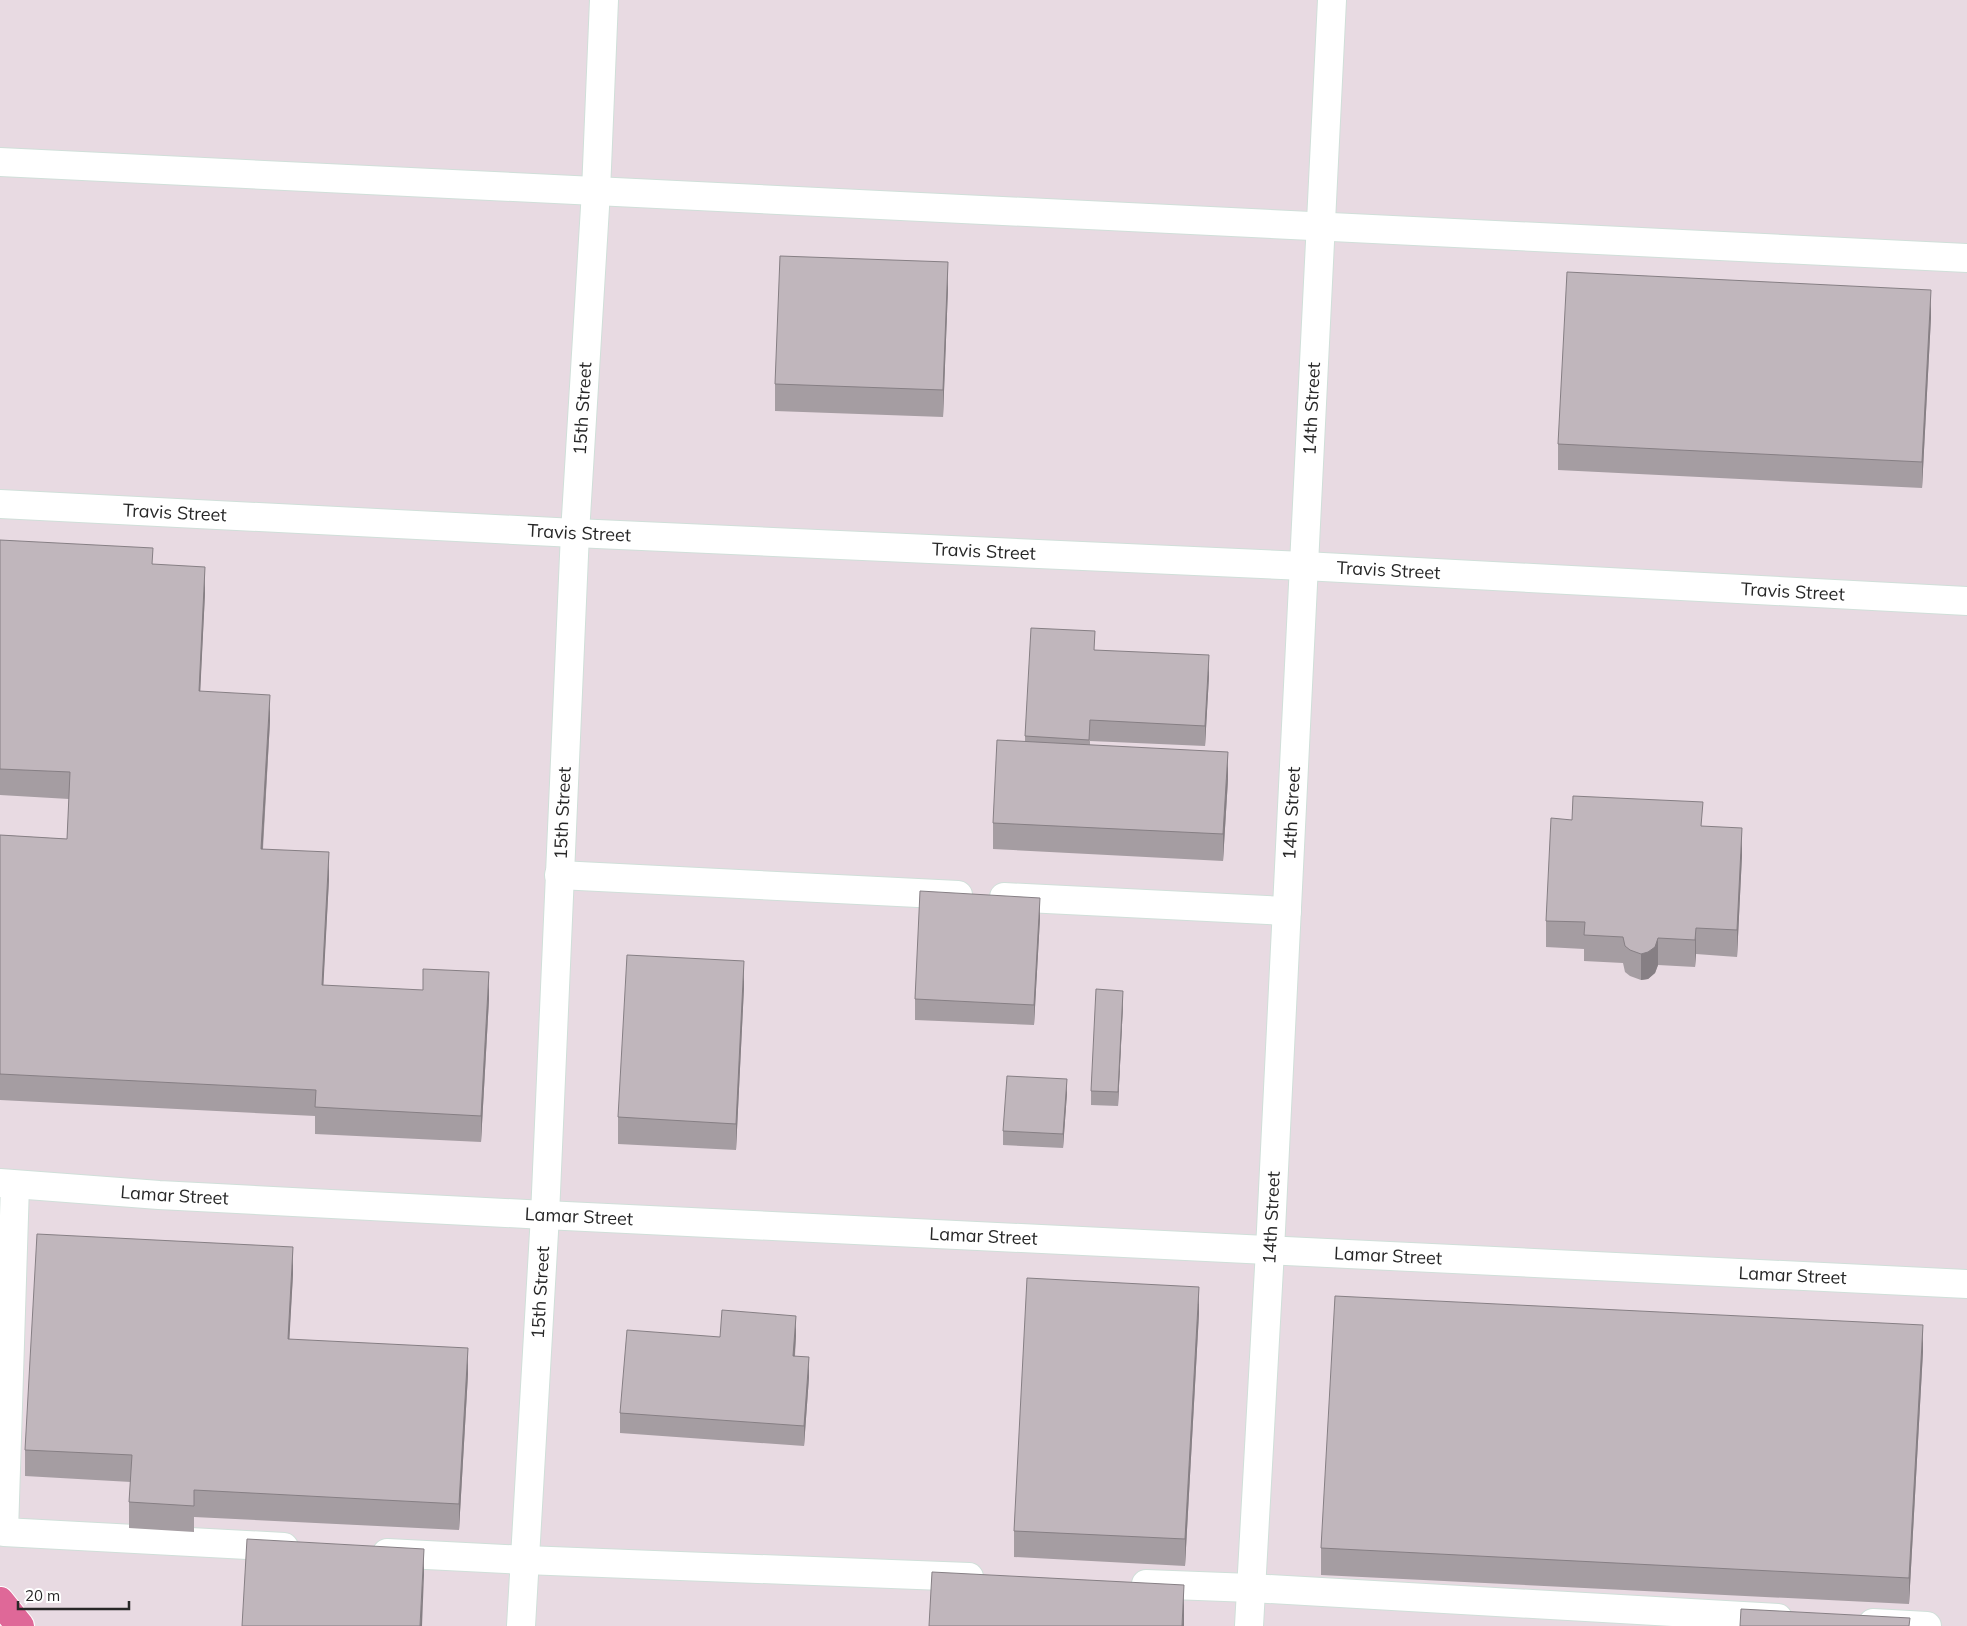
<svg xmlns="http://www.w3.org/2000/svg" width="1967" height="1626" font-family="Mulish,sans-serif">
	<rect width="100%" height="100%" fill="#e8dae2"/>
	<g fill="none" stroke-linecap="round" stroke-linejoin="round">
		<defs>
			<g id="minor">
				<path d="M0 162 1967 258"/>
				<path id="s1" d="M0 504 575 533 1304 566 1967 601"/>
				<path d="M559 875 958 895"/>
				<path d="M1004 897 1287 911"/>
				<path id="s2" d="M0 1183 159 1195 545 1215 1967 1284"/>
				<path d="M15 1185 4 1532 284 1547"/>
				<path d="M387 1553 525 1560 969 1577"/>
				<path d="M1146 1584 1251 1588 1778 1618"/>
				<path d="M1873 1623 1927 1626"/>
				<path id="s3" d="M521 1626 545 1215 575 533 596 191 604 0"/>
				<path id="s4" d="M1249 1626 1270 1250 1332 0"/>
			</g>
			<path id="major" d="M0 1601 20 1626"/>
		</defs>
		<use href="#minor" stroke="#d0dfd9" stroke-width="30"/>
		<use href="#major" stroke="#fff" stroke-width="30"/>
		<use href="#minor" stroke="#fff" stroke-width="28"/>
		<use href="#major" stroke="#df6898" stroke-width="28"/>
	</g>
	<path fill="#a59da2" d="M948 288 943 417 775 411V384Z
		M1931 317 1922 488 1558 470V444Z
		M0 540 153 564 205 593 200 691 270 721 263 849 329 879 323 985 489 999 481 1142 315 1134V1116L0 1100V835L67 839 69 799 0 795Z
		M1095 650 1209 676 1205 746 1090 741V745L1228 779 1223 861 993 849V823L1025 742V736Z
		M1703 826 1742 855 1737 957 1696 954 1695 967 1658 965 1655 973 1648 979 1641 980 1630 976 1625 972 1623 963 1584 961V949L1546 947V921Z
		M1040 918 1034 1025 915 1020V999Z
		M744 987 736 1150 618 1144V1117Z
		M1123 1005 1118 1106 1091 1105V1091Z
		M1067 1093 1063 1148 1003 1145V1131Z
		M293 1274 289 1339 468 1374 459 1530 194 1517V1532L129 1528V1502L131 1482 25 1476V1450Z
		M1199 1313 1185 1566 1014 1557V1531Z
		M796 1336 795 1356 809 1377 804 1446 620 1433V1413L720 1337Z
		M1923 1351 1909 1604 1321 1575V1548Z"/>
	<path fill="#867f84" d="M948 262V288L943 417V390Z
		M1931 290V317L1922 488V462Z
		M205 567V593L199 717V691Z
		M1209 655V676L1205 746V726Z
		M270 695V721L261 875V849Z
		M1228 752V779L1223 861V834Z
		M1742 828V855L1737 957V930Z
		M329 852V879L322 1012V985Z
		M1040 898V918L1034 1025V1005Z
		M1696 928V954L1695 967V940Z
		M1658 938V965L1655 973 1648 979 1641 980V954Z
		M744 961V987L736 1150V1124Z
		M489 972V999L481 1142V1116Z
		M1123 991V1005L1118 1106V1092Z
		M1067 1079V1093L1063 1148V1134Z
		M293 1247V1274L288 1365V1339Z
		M1199 1287V1313L1185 1566V1539Z
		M796 1316V1336L793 1376V1356Z
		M1923 1325V1351L1909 1604V1578Z
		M468 1348V1374L459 1530V1504Z
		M809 1357V1377L804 1446V1426Z
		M424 1549V1575L422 1626H420Z
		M1184 1585V1626H1182Z"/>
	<path fill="#c0b6bc" stroke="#867f84" d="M780 256 948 262 943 390 775 384Z
		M1567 272 1931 290 1922 462 1558 444Z
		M0 540 153 548 152 564 205 567 199 691 270 695 261 849 329 852 322 985 423 990V969L489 972 481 1116 315 1107 316 1090 0 1074V835L67 839 70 772 0 769Z
		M1031 628 1095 631 1094 650 1209 655 1205 726 1090 720 1089 740 1025 736Z
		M997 740 1228 752 1223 834 993 823Z
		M1573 796 1703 802 1701 826 1742 828 1737 930 1696 928 1695 940 1658 938 1655 947 1648 952 1641 954 1630 950 1625 946 1623 937 1584 935 1585 922 1546 921 1551 818 1572 820Z
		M920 891 1040 898 1034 1005 915 999Z
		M627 955 744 961 736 1124 618 1117Z
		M1096 989 1123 991 1118 1092 1091 1091Z
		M1007 1076 1067 1079 1063 1134 1003 1131Z
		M37 1234 293 1247 288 1339 468 1348 459 1504 194 1490V1506L129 1502 132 1455 25 1450Z
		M1027 1278 1199 1287 1185 1539 1014 1531Z
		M1335 1296 1923 1325 1909 1578 1321 1548Z
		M722 1310 796 1316 793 1356 809 1357 804 1426 620 1413 627 1330 720 1337Z
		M247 1539 424 1549 420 1626H242Z
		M932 1572 1184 1585 1182 1626H929Z
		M1741 1609 1910 1618 1909 1626H1740Z"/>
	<g text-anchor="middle" stroke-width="5" stroke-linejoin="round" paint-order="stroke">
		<g font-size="18" fill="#272727" stroke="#fff">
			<text dy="6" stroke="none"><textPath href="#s3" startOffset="1219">15th Street</textPath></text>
			<text dy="6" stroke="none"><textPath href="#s4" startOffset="1219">14th Street</textPath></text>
			<text dy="6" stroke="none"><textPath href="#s1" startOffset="175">Travis Street</textPath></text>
			<text dy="6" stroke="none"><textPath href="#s1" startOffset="580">Travis Street</textPath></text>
			<text dy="6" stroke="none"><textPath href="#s1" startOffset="985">Travis Street</textPath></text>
			<text dy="6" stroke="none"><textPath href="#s1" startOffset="1390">Travis Street</textPath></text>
			<text dy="6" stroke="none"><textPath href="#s1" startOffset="1795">Travis Street</textPath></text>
			<text dy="6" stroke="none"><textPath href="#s3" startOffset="814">15th Street</textPath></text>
			<text dy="6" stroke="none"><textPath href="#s4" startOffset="814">14th Street</textPath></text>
			<text dy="6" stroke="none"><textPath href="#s2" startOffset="175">Lamar Street</textPath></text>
			<text dy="6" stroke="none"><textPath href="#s2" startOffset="580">Lamar Street</textPath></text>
			<text dy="6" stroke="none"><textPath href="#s4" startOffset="409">14th Street</textPath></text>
			<text dy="6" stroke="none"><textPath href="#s2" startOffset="985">Lamar Street</textPath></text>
			<text dy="6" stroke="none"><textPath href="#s2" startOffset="1390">Lamar Street</textPath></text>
			<text dy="6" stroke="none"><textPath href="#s2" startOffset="1795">Lamar Street</textPath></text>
			<text dy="6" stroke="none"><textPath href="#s3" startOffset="334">15th Street</textPath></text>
		</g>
	</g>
	<path d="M18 1601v8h111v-8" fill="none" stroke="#272727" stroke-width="2.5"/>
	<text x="25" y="1601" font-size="15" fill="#272727" stroke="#ffffff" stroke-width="4" paint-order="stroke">20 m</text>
</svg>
